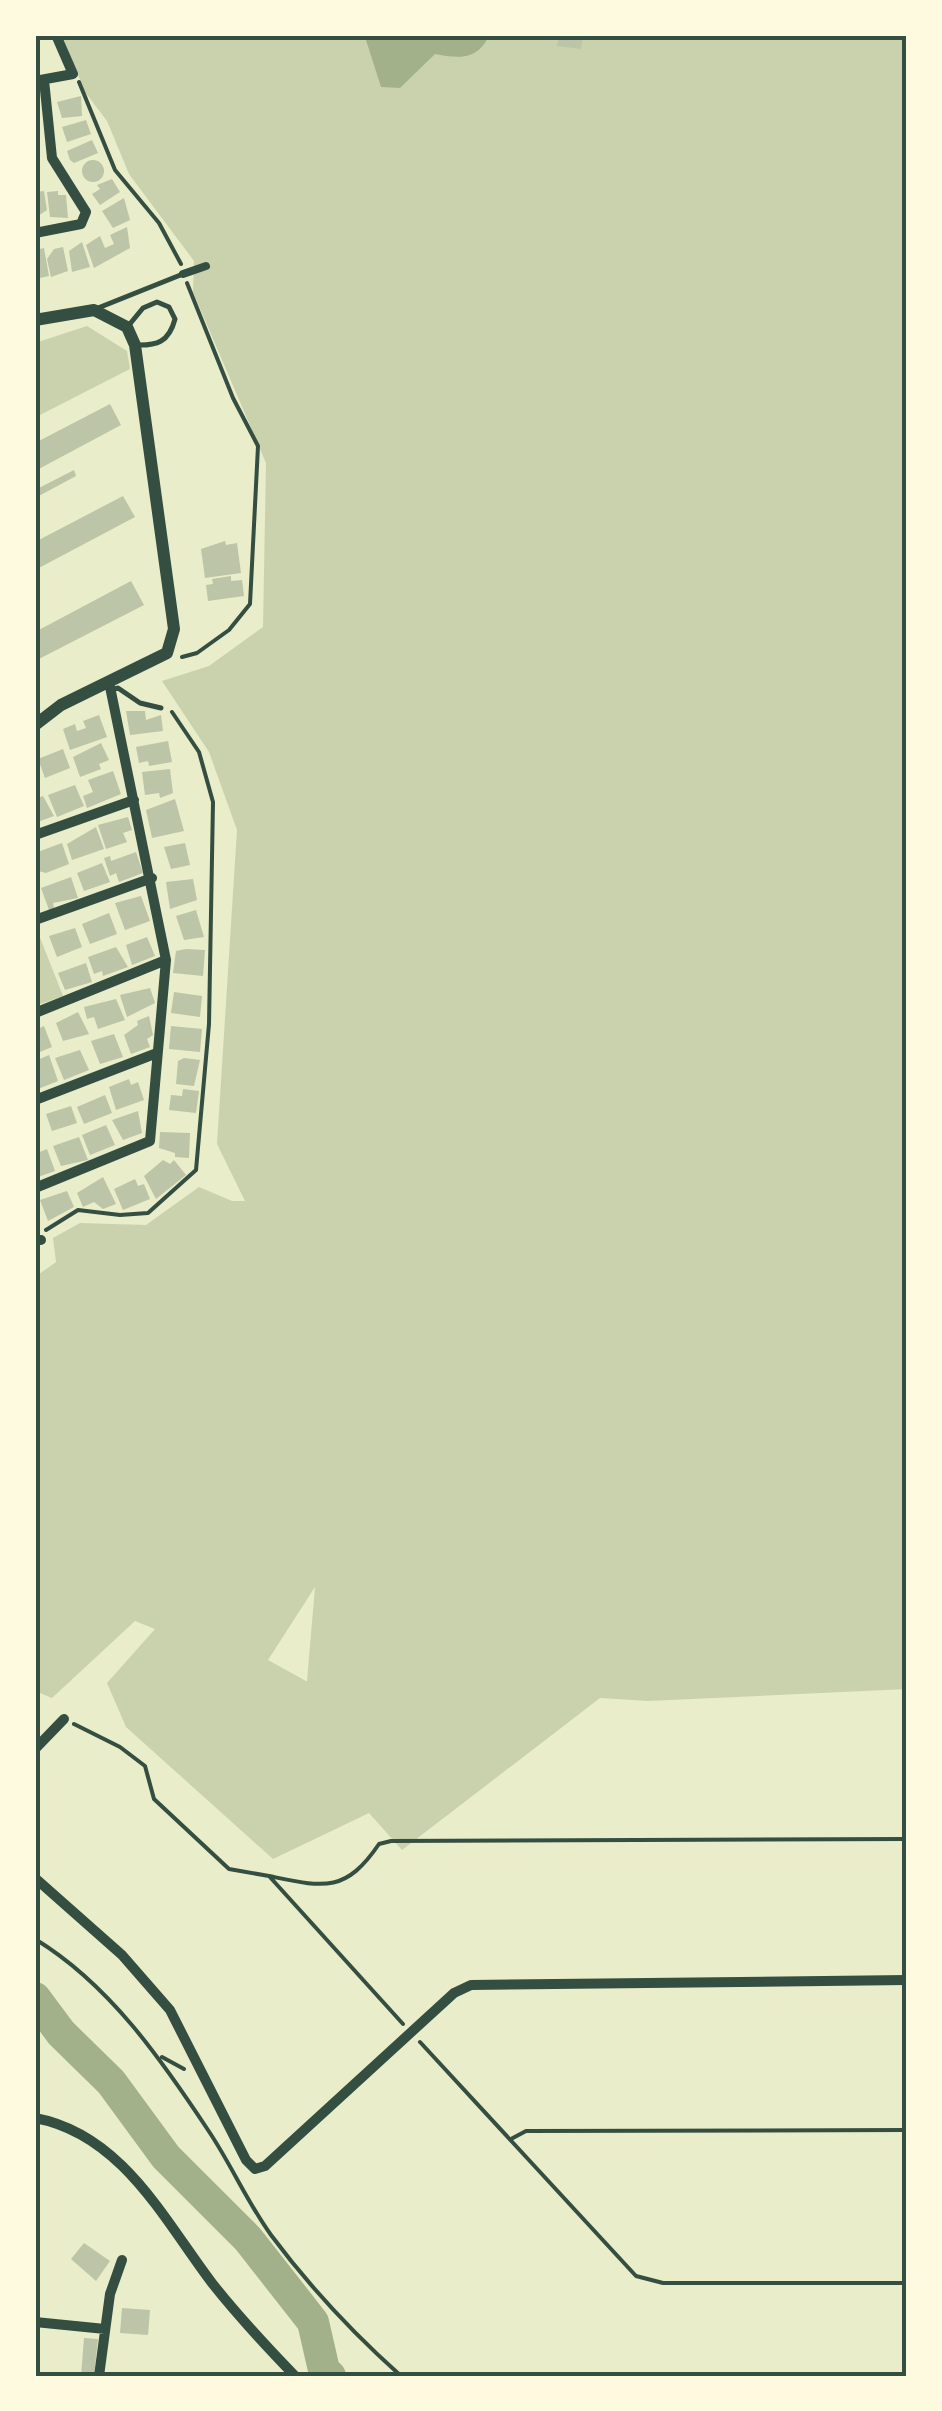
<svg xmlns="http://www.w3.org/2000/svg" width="942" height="2411" font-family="Manrope,sans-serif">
	<rect width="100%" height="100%" fill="#e9edc9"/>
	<path fill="#cad2ad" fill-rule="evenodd" d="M62 35H907V1689L648 1701 600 1698 402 1850 369 1813 273 1859 126 1727 107 1683 155 1629 135 1621 52 1698 35 1691V1277L56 1262 53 1238 80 1223 146 1225 199 1187 232 1201H245L217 1144 237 830 209 752 162 681 209 666 263 627 266 463 193 292 194 261 129 174 107 121 85 92ZM315 1587 307 1681H306L268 1660Z
		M87 326 127 351 130 369 36 417 35 343Z
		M37 930 63 996 35 1006V931Z"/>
	<path fill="#a3b18a" d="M372 35H489C478 62 455 58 435 54L400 88 381 87 366 40Z"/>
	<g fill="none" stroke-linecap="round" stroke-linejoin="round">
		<path stroke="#a3b18a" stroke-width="32" d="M35 1998 61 2033 111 2082 166 2157 248 2239 313 2322 324 2370 330 2376"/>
	</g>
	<path fill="#bcc5a7" d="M559 35H583L581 49 557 46Z
		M81 96 82 116 62 118 57 102Z
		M86 120 91 134 67 142 62 127Z
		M92 140 98 153 74 163 70 160 67 151Z
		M82 171a11 11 0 1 1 22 0a11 11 0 1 1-22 0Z
		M112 179 120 192 100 205 92 194 100 189 97 185Z
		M44 191 47 210 35 218V192Z
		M58 191V195H66L68 218 50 217 47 192Z
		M124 198 130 220 113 228 102 211Z
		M127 227 130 248 94 268 86 245 100 236 105 248 114 244 110 235Z
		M82 242 90 267 72 272 69 251Z
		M63 247 68 271 51 277 47 259 54 249Z
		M44 248 49 276 35 279V250Z
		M110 404 121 425 35 471V443Z
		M74 470 76 476 35 498V490Z
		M123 496 135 517 35 570V542Z
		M225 541 226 545 237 543 241 573 205 578 201 549Z
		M231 576V581L242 580 244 596 208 601 206 585 213 584 212 579Z
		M131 581 144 605 35 661V632Z
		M126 711H145L146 720 161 715 163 731 130 735Z
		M99 715 107 737 70 750 63 729 75 724 77 731 86 728 83 721Z
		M168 741 172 762 149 766 148 761 139 763 136 747Z
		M101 743 109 760 99 764 101 769 80 777 73 757Z
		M63 749 70 768 45 778 38 759Z
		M170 769 173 793 160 798 159 793 145 795 142 772Z
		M113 771 121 794 87 808 83 796 93 792 88 780Z
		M75 785 84 806 57 817 48 795Z
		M43 796 54 816 35 823V799Z
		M175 799 184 831 152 838 146 810Z
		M128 817 132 830 123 833 127 842 106 849 98 825Z
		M96 827 104 849 72 860 67 844Z
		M62 843 69 864 46 873 38 871 35 853Z
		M185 843 190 865 171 869 164 847Z
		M136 852 143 873 119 882 116 873 110 876 104 858 110 856 111 861Z
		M102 863 110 882 84 891 77 873Z
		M71 877 78 898 53 903 54 908 49 910 41 888Z
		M193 879 197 900 170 909 166 882Z
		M141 896 150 921 125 930 115 903Z
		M196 910 204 937 184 940 176 916Z
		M109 913 117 934 90 944 82 924Z
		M75 928 82 947 57 957 49 936Z
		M147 937 155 956 132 965 126 945Z
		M116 947 128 967 103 976 102 971 94 974 88 957Z
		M186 949 205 950 203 976 173 973 176 951Z
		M86 963 92 982 65 990 58 973Z
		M150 988 155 1003 127 1017 120 995Z
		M174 992 202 996 200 1017 171 1013Z
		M116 999 125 1020 98 1029 94 1017 87 1019 84 1007Z
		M78 1012 89 1034 63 1041 56 1023Z
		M149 1016 153 1035 147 1039 150 1047 131 1054 124 1035 138 1025 137 1021Z
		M44 1026 52 1047 35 1054V1030Z
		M171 1026 202 1029 200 1052 169 1049Z
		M114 1034 123 1057 100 1064 91 1041Z
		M80 1050 89 1070 64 1080 55 1058Z
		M49 1055 58 1081 38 1089 35 1061Z
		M184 1058 200 1060 194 1086 176 1084 178 1061Z
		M129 1079 131 1085 138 1082 144 1100 116 1110 109 1087Z
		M183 1089 199 1091 196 1113 169 1110 171 1095 182 1096Z
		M105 1095 112 1113 84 1124 77 1107Z
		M71 1106 77 1123 52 1131 46 1114Z
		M138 1111 142 1133 123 1140 112 1120Z
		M106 1125 115 1145 90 1155 82 1135Z
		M160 1132 190 1133 189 1158 175 1157V1153L159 1148Z
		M79 1137 88 1160 61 1166 53 1146Z
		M47 1149 55 1171 35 1178V1154Z
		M163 1160 170 1164 174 1160 186 1175 156 1199 144 1176Z
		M103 1177 116 1204 103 1209 94 1202 83 1207 77 1193Z
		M135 1179 138 1186 144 1184 150 1199 123 1210 114 1189Z
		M67 1191 74 1207 48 1221 40 1200Z
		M84 2243 110 2261 96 2281 71 2259Z
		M122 2308 150 2310 148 2335 120 2333Z
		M84 2338 98 2339 94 2376H81Z"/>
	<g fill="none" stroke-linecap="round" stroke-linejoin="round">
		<path stroke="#344e41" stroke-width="4" d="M79 82 115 170 159 223 181 264
			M182 657 197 653 229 630 250 604 258 446 233 398 187 283
			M46 1230 78 1210 120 1215 148 1213 196 1170 209 1024 213 802 199 752 172 712
			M74 1724 120 1747 145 1766 154 1799 229 1869 269 1876
			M35 1939C109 1984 161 2059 208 2130 231 2164 247 2202 271 2235 309 2286 354 2334 401 2376
			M403 2024 269 1876C323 1887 345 1894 379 1844L391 1841 907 1839
			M420 2042 636 2276 663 2283H907
			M162 2057 184 2069
			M511 2139 526 2131 907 2130"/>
		<path stroke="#344e41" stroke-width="5" d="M98 308 183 274
			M129 325 143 308 157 302 169 307 175 319C169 342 157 346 135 345
			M111 690 118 688 140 703 161 708"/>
		<path stroke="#344e41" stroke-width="8" d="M183 274 206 266"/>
		<path stroke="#344e41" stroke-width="10" d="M35 81 73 74 56 35
			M35 233 81 224 86 212 52 158 44 80
			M35 835 134 800
			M35 920 152 878
			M35 1013 166 960
			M35 1100 157 1053
			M35 1188 150 1141 166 960 109 682
			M35 1240H41
			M35 1749 64 1719
			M35 1878 122 1955 170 2010 246 2160 255 2169 265 2166 454 1993 471 1985 907 1980
			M35 2118C122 2134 164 2220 212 2283 238 2316 266 2346 295 2376
			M35 2322 105 2329
			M99 2376 110 2294 122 2260"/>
		<path stroke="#344e41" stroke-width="12" d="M35 320 94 310 127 327 135 345 174 629 167 653 61 705 35 725"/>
	</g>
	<rect width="942" height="2411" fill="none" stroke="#fefae0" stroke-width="75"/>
	<rect x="38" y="38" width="866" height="2336" fill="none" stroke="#344e41" stroke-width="4"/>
</svg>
